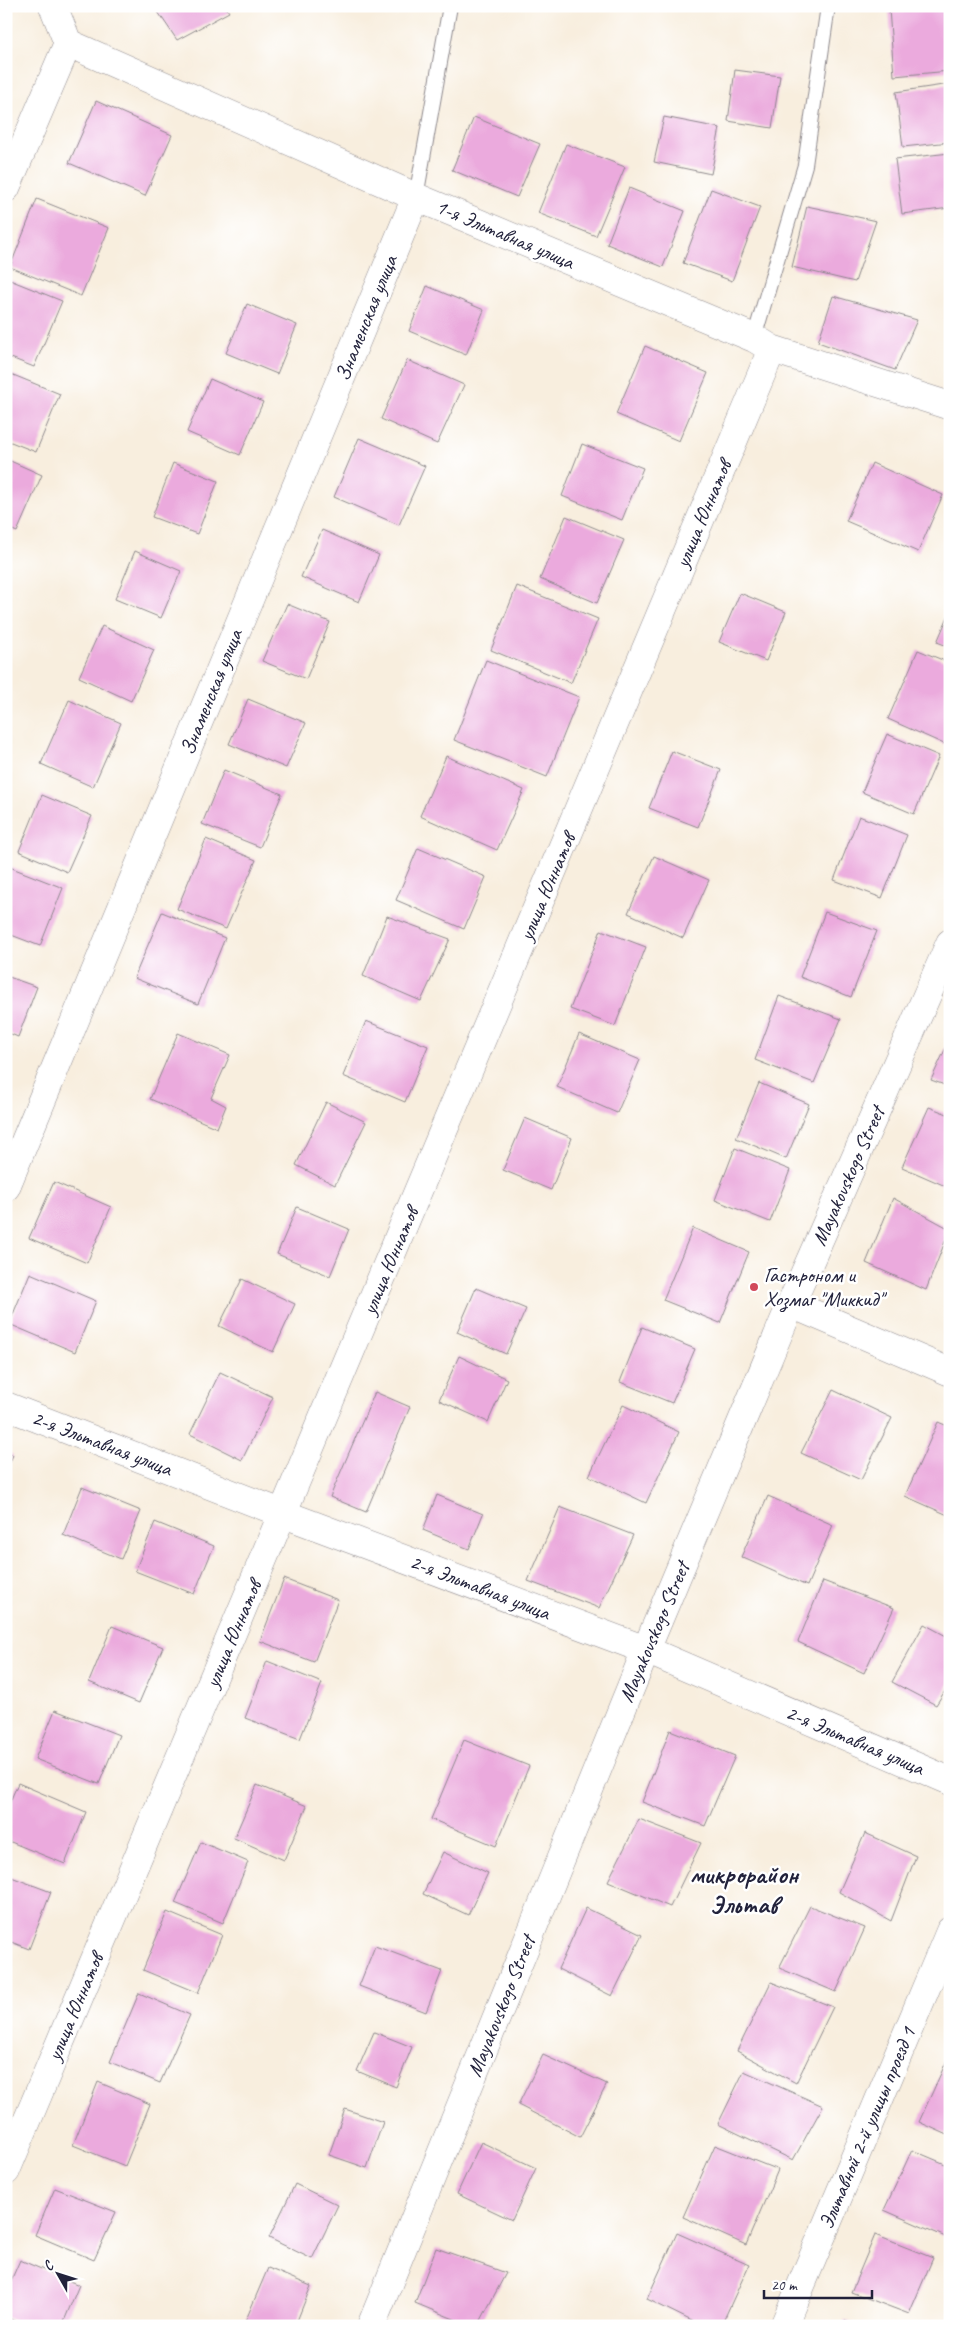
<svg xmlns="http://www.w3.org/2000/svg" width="956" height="2332" font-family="Caveat,sans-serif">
	<rect width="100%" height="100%" fill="#fff"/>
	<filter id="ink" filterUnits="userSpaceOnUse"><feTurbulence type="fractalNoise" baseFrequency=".02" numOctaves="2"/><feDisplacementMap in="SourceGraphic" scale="10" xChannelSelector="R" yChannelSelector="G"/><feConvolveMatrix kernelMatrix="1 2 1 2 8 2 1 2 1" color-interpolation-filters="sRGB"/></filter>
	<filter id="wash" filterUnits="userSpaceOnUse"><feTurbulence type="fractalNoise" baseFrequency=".0096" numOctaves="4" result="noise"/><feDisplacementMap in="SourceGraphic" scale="20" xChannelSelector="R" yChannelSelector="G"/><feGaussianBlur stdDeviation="1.12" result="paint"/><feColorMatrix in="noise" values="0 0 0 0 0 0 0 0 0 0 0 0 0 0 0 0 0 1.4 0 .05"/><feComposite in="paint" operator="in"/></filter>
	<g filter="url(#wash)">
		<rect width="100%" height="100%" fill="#f8eede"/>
		<g id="blocks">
			<path fill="#ebaadd" d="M154 6H225L229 12 177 40Z
				M950 6V71L894 76 889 9Z
				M735 70 780 76 772 128 728 121Z
				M950 84V142L903 147 896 92Z
				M96 101 172 135 145 196 69 163Z
				M474 117 540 144 517 197 452 170Z
				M664 117 720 128 711 174 654 162Z
				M566 144 625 167 596 236 538 213Z
				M950 153V208L902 214 895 159Z
				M629 188 685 211 663 267 607 244Z
				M711 189 760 207 732 281 683 263Z
				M37 199 109 228 81 296 10 267Z
				M807 206 876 221 855 282 792 267Z
				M10 280 62 301 34 367 6 356V289Z
				M427 286 484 310 466 355 409 331Z
				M833 296 917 320 895 370 818 342Z
				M247 304 297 325 277 374 226 353Z
				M645 346 708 373 679 441 616 414Z
				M407 360 464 385 437 444 381 419Z
				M6 372 60 394 36 452 6 440Z
				M210 379 263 402 240 455 187 432Z
				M359 438 425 466 399 525 334 497Z
				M582 444 643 468 622 520 562 496Z
				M6 459 42 475 17 532 6 527Z
				M173 463 218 481 197 534 152 517Z
				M872 463 943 495 918 552 846 521Z
				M566 516 624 540 597 603 540 579Z
				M322 530 379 555 359 602 301 577Z
				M135 551 181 571 161 618 115 599Z
				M517 586 598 619 571 683 491 650Z
				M740 593 786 612 766 661 719 642Z
				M287 604 330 622 306 679 262 661Z
				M950 612V647L937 642Z
				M102 626 154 650 131 701 79 677Z
				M918 650 950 663V731L944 744 888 719Z
				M486 660 579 697 547 777 454 740Z
				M248 699 306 723 286 768 229 744Z
				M69 700 121 723 93 787 41 764Z
				M887 734 939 756 914 814 862 792Z
				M672 751 721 770 698 827 649 808Z
				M446 756 524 790 497 850 420 816Z
				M224 770 282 794 260 847 202 824Z
				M42 795 92 816 67 872 19 851Z
				M859 816 907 835 882 898 834 880Z
				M206 839 256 860 226 929 177 909Z
				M418 848 486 877 464 929 396 900Z
				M654 856 709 880 683 938 628 913Z
				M7 866 63 888 40 946 6 933Z
				M162 912 225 938 198 1004 134 978Z
				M825 912 877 931 851 997 800 977Z
				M387 916 450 939 421 1001 363 976Z
				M601 930 646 947 615 1026 570 1009Z
				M6 976 37 987 18 1037 6 1032Z
				M779 996 841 1019 814 1083 755 1060Z
				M366 1021 428 1046 405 1102 343 1076Z
				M178 1033 230 1055 211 1098 226 1106 217 1128 150 1099Z
				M579 1034 640 1060 617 1113 557 1087Z
				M950 1039V1087L931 1080Z
				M759 1083 809 1104 786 1159 736 1138Z
				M326 1102 366 1122 335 1185 296 1165Z
				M929 1107 950 1115V1188L902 1167Z
				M525 1118 572 1138 551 1190 503 1170Z
				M735 1148 790 1170 770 1222 715 1200Z
				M54 1182 111 1207 87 1263 29 1238Z
				M893 1198 950 1229 926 1290 866 1263Z
				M297 1207 349 1229 330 1276 277 1254Z
				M693 1228 749 1252 720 1323 663 1300Z
				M30 1273 96 1301 75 1352 9 1324Z
				M242 1279 295 1304 273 1352 219 1326Z
				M476 1288 526 1309 506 1354 457 1332Z
				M642 1327 695 1349 672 1403 620 1382Z
				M459 1356 507 1379 488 1422 439 1400Z
				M220 1372 273 1397 242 1460 190 1434Z
				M833 1390 892 1418 861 1480 801 1453Z
				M375 1392 410 1407 366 1512 330 1497Z
				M623 1405 679 1432 646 1503 589 1476Z
				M938 1422 950 1427V1516L905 1496Z
				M6 1452 13 1455 6 1471Z
				M82 1487 141 1511 121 1559 63 1535Z
				M437 1495 483 1514 469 1549 423 1530Z
				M768 1496 833 1525 807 1586 741 1557Z
				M560 1507 633 1535 599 1608 528 1581Z
				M155 1522 214 1546 194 1594 135 1571Z
				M284 1579 338 1600 314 1662 260 1641Z
				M823 1581 894 1608 864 1673 798 1642Z
				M924 1624 950 1638V1683L936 1705 892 1682Z
				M112 1626 163 1647 139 1703 89 1682Z
				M267 1661 322 1683 300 1739 245 1718Z
				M55 1710 119 1735 99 1784 35 1759Z
				M670 1730 735 1756 705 1826 642 1802Z
				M464 1740 529 1766 496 1846 431 1819Z
				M18 1783 86 1812 65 1864 6 1840V1811Z
				M257 1785 307 1806 284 1860 234 1838Z
				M639 1819 701 1843 670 1907 608 1881Z
				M865 1833 916 1856 891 1921 839 1892Z
				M201 1842 248 1862 223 1923 175 1903Z
				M443 1852 488 1873 468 1915 423 1894Z
				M6 1875 51 1892 29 1949 6 1940Z
				M810 1906 865 1928 836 1992 779 1968Z
				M586 1908 642 1935 612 1996 558 1969Z
				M167 1912 222 1935 198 1993 143 1970Z
				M375 1946 442 1971 426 2012 359 1986Z
				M771 1982 833 2007 796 2083 737 2051Z
				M139 1993 190 2015 160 2083 110 2062Z
				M374 2032 412 2047 396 2087 357 2071Z
				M543 2055 607 2084 580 2137 518 2105Z
				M947 2060 950 2061V2136L919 2122Z
				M744 2071 823 2106 793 2160 718 2124Z
				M98 2082 150 2104 125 2166 73 2145Z
				M345 2109 383 2122 367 2168 329 2155Z
				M481 2142 536 2168 512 2220 457 2194Z
				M715 2145 778 2170 746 2245 683 2217Z
				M912 2150 950 2166V2239L884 2210Z
				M295 2184 338 2205 312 2259 269 2238Z
				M55 2188 116 2212 94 2260 35 2235Z
				M677 2233 749 2265 721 2326H702L647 2299Z
				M875 2235 933 2258 909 2314 851 2292Z
				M436 2248 506 2273 478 2326H471L415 2303Z
				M20 2260 79 2285 62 2326H27L6 2317V2292Z
				M268 2268 311 2286 295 2326H254L245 2322Z
				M845 2320 858 2326H843Z"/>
		</g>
	</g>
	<g filter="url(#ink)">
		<use href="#blocks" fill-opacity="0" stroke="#8d888c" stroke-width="1"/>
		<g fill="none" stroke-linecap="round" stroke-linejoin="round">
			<defs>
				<path id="service" d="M416 197 450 6
					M754 338 805 165 828 6"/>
				<path id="minor" d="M68 43 416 197 754 338 772 349 950 406
					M6 188 68 43 53 6
					M6 1187 416 197
					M791 1304 950 1372
					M6 1406 284 1514 646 1650 950 1781
					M6 2171 772 349
					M784 2326 950 1931"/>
				<path id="tertiary" d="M371 2326 646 1650 791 1304 950 943"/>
			</defs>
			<use href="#service" stroke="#8d888c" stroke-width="16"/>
			<use href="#minor" stroke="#8d888c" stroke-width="29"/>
			<use href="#tertiary" stroke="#8d888c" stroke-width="29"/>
			<use href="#service" stroke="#fff" stroke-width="14"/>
			<use href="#minor" stroke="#fff" stroke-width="28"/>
			<use href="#tertiary" stroke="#fff" stroke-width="28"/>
		</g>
	</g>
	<circle fill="#d1495b" stroke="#fff" stroke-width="2" cx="754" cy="1287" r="5"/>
	<g text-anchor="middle" stroke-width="5" stroke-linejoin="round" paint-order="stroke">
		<g font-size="21" fill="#22223b" stroke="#fff">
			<text transform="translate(505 234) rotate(23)" y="7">1-я Эльтавная улица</text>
			<text transform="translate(366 318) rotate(-68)" y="7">Знаменская улица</text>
			<text transform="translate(703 514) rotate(-67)" y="7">улица Юннатов</text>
			<text transform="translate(211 692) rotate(-68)" y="7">Знаменская улица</text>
			<text transform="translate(547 887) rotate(-67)" y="7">улица Юннатов</text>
			<text transform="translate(848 1176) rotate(-66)" y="7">Mayakovskogo Street</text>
			<text transform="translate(390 1261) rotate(-67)" y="7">улица Юннатов</text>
			<text transform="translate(102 1443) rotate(21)" y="7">2-я Эльтавная улица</text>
			<text transform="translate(480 1587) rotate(21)" y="7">2-я Эльтавная улица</text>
			<text transform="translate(654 1632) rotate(-67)" y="7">Mayakovskogo Street</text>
			<text transform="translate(233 1634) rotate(-67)" y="7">улица Юннатов</text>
			<text transform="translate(855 1740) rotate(23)" y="7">2-я Эльтавная улица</text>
			<text transform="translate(501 2006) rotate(-68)" y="7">Mayakovskogo Street</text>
			<text transform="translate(75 2007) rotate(-67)" y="7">улица Юннатов</text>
			<text transform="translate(867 2128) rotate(-67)" y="7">Эльтавной 2-й улицы проезд 1</text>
		</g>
		<g font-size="21" fill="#22223b" stroke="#fff" text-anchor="start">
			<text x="764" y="1282">Гастроном и<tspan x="764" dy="24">Хозмаг "Миккид"</tspan></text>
		</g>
		<g font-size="26" font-weight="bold" fill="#22223b" stroke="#fff">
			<text x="744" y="1883">микрорайон<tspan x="744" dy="30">Эльтав</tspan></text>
		</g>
	</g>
	<rect width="956" height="2332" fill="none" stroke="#fff" stroke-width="25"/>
	<g transform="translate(58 2274) rotate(309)" stroke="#ffffff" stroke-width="4" paint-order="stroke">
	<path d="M0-4L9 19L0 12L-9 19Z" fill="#22223b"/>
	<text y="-8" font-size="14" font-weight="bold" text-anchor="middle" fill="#22223b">С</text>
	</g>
	<path d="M764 2290v8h108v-8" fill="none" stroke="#22223b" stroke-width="2.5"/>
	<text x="771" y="2290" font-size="15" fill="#22223b" stroke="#ffffff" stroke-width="4" paint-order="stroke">20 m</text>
</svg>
